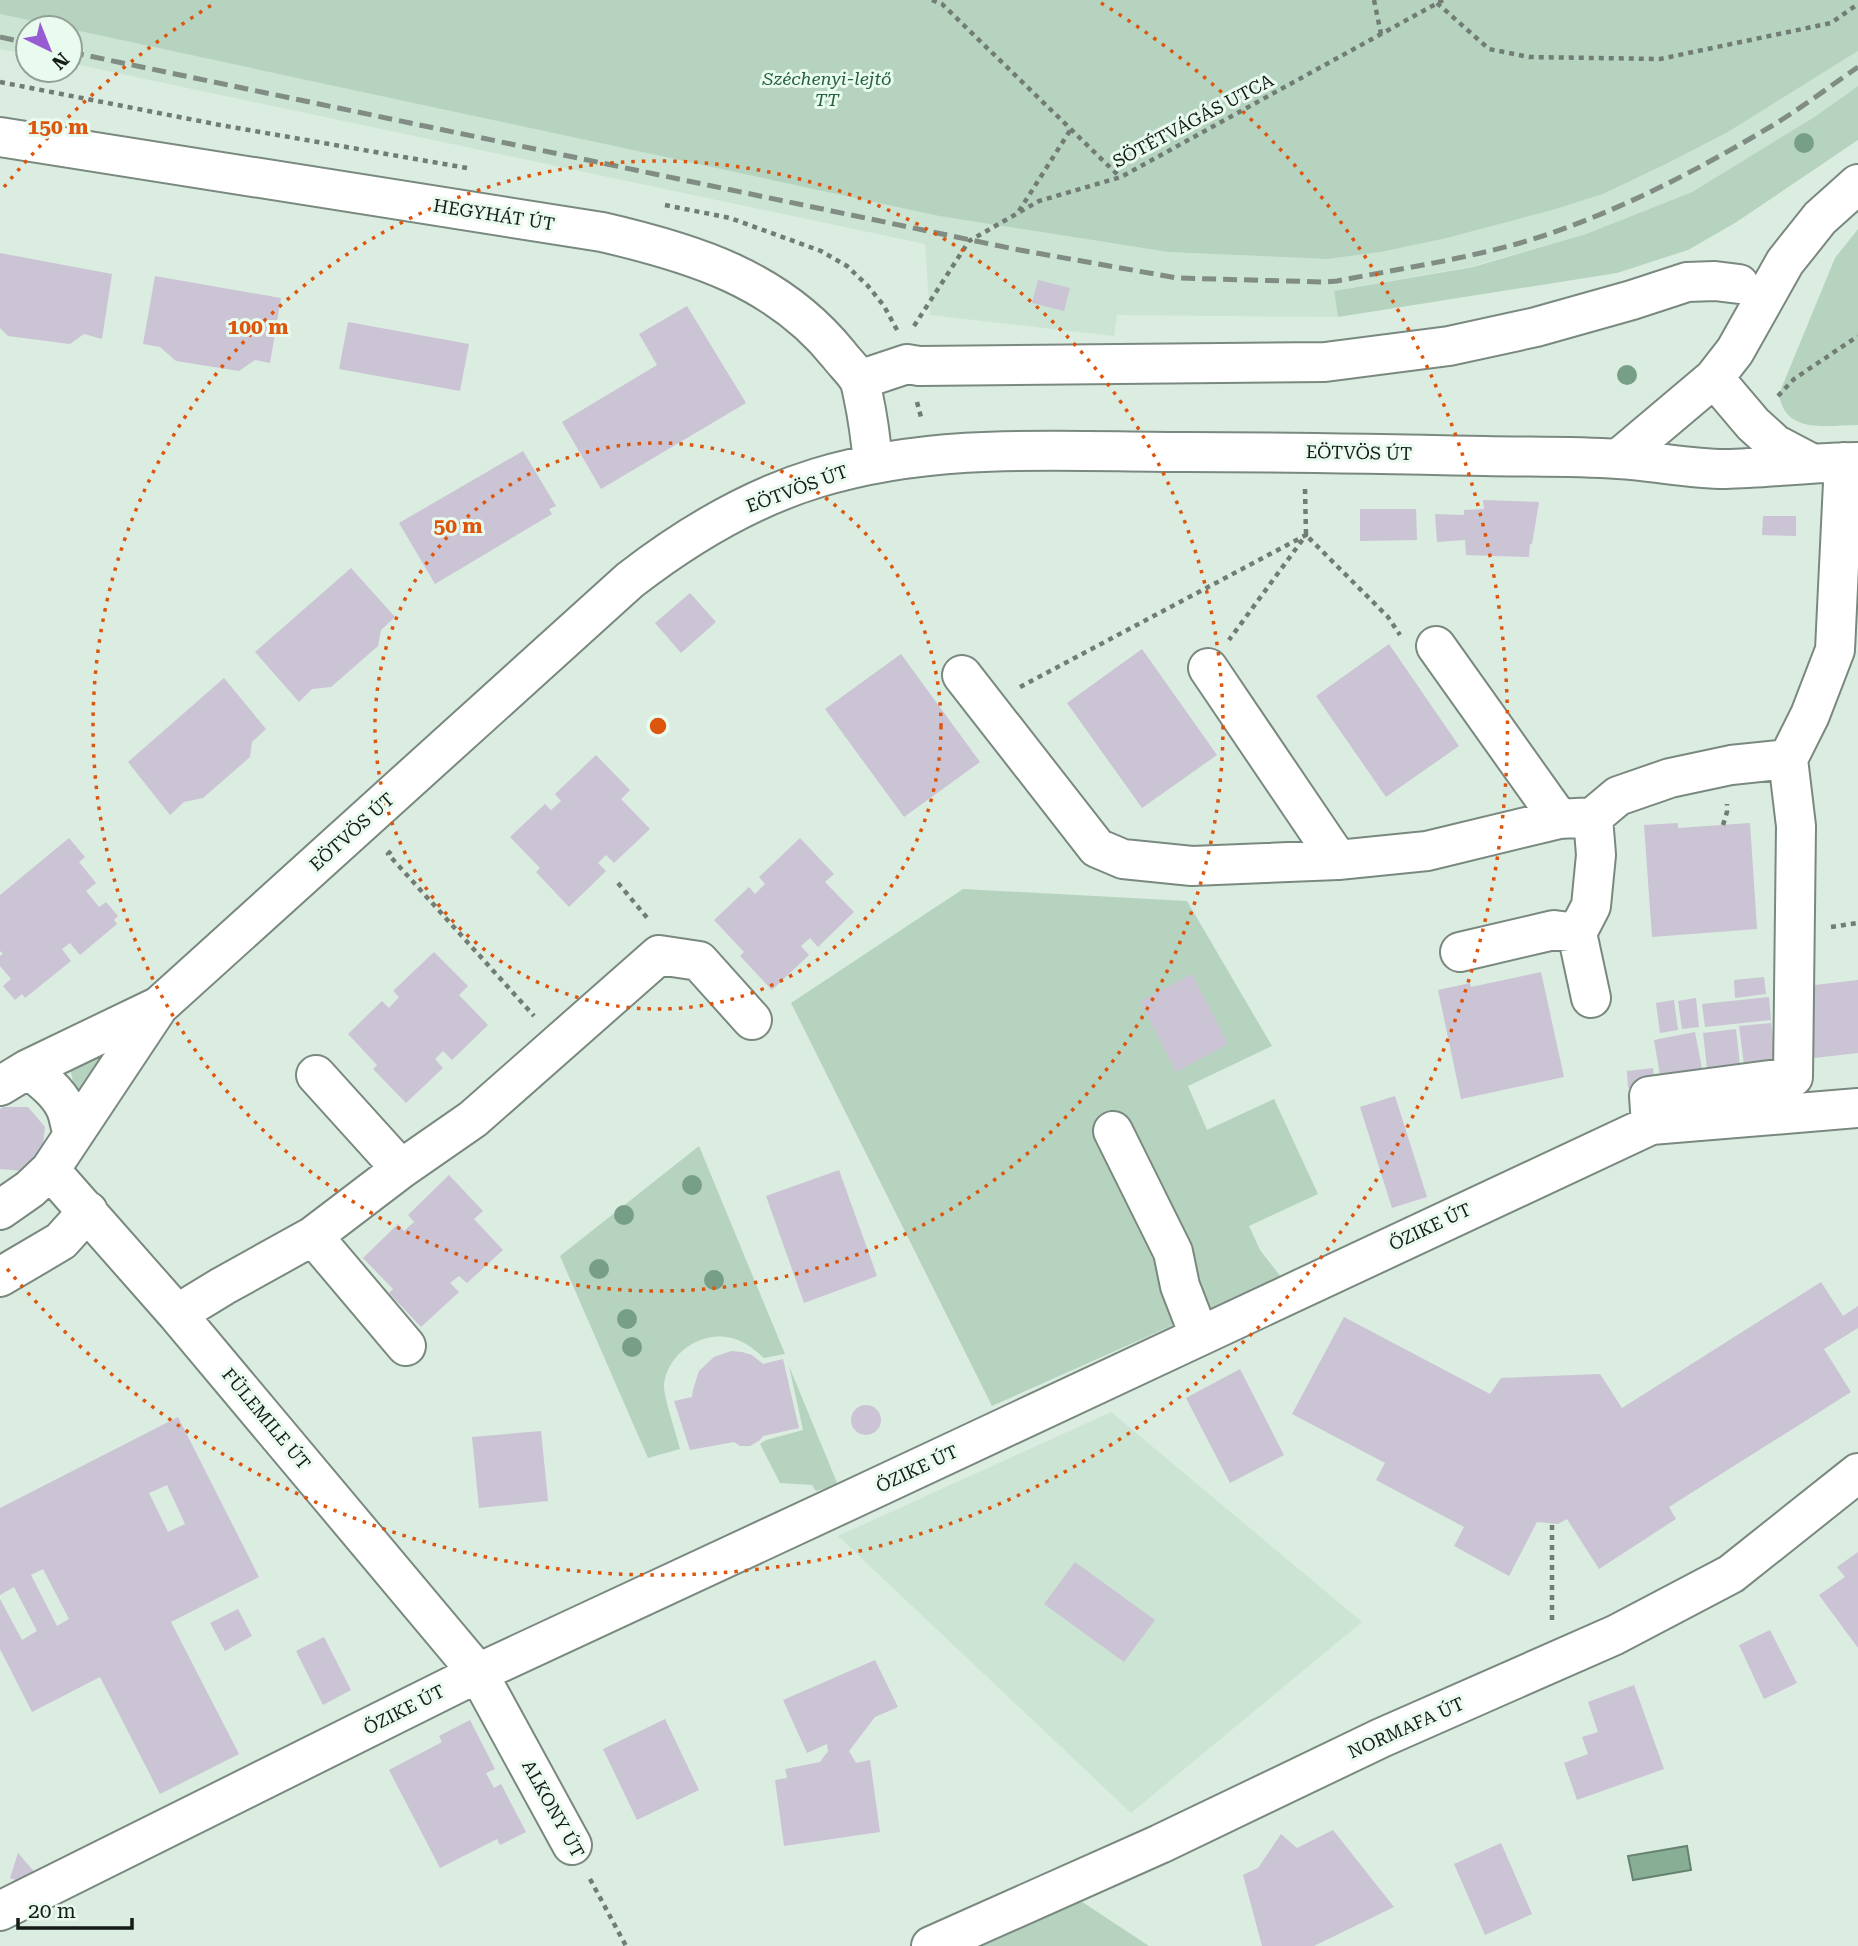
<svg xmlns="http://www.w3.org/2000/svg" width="1858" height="1946" font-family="'Roboto Serif',serif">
	<rect width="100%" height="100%" fill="#dbece1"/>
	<path fill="#cce4d3" d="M0 14 65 28H28V55L0 49Z
		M70 29 939 216 1168 252 1327 259 1381 252 1447 238 1556 209 1603 194 1668 163 1728 132 1858 51V86L1816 116 1692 192 1586 234 1473 266 1334 291 1338 317 1117 315 1114 336 930 315 925 244 70 63Z
		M1111 1412 1362 1622 1131 1813 838 1536Z"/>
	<path fill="#b6d3c0" d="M0 0H1858V51L1728 132 1668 163 1603 194 1556 209 1447 238 1381 252 1327 259 1168 252 939 216 0 14Z
		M1858 86V140L1735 223 1688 250 1617 273 1338 317 1334 291 1473 267 1586 234 1692 192 1816 116Z
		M1858 229V425C1827 425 1785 435 1779 394L1835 258Z
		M963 889 1187 901 1272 1046 1188 1086 1207 1130 1274 1099 1318 1194 1249 1226 1260 1250 1281 1277 992 1406 791 1003Z
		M105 1053 76 1098 70 1067Z
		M699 1146 785 1354 764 1358C753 1348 742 1339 726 1337 697 1333 667 1356 664 1385 663 1395 677 1436 680 1449L648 1458 560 1256Z
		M789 1366 838 1485 816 1491 812 1485 780 1483 760 1444 766 1440 803 1430Z
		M1061 1888 1149 1946H931Z"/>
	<path fill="#89ae96" stroke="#668270" stroke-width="2" d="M1687 1846 1691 1870 1633 1880 1628 1856Z"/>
	<path fill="#cbc4d5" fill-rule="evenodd" d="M0 253 112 274 102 339 84 334 70 344 8 336 0 328Z
		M155 276 281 298 270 363 255 360 239 371 176 361 160 347 143 344Z
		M1038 280 1070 288 1064 311 1032 303Z
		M687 306 746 403 601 489 562 422 657 365 639 334Z
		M348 322 469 344 460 391 339 369Z
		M523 451 556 506 549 509 552 514 435 584 399 523Z
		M1483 500 1539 502 1532 544H1530L1529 557 1466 555 1465 540 1437 542 1435 514 1464 515V510L1484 509Z
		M1360 509H1416L1417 540 1360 541Z
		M1763 516H1796V536L1762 535Z
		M351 568 395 617 381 630 378 646 331 687 312 689 299 702 255 652Z
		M690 593 716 622 681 653 655 623Z
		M1389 644 1459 746 1386 797 1316 696Z
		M1142 649 1217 755 1142 808 1067 703Z
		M901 654 980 762 904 817 825 709Z
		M224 678 266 729 252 742 250 757 203 798 184 802 170 815 128 762Z
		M596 755 630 790 621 799 650 829 614 863 606 855 598 863 606 871 569 907 536 872 540 868 510 837 545 804 551 810 561 801 555 794Z
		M1678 823V828L1750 823 1757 929 1652 937 1644 825Z
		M69 838 85 857 79 862 96 883 86 891 99 907 106 902 118 916 114 920 117 924 80 955 70 943 62 949 71 961 25 998 22 994 15 1000 3 986 11 979 0 966V956L3 954 0 951V895Z
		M800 838 834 874 825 882 854 912 818 947 810 938 801 946 809 955 772 990 740 956 744 952 714 920 749 887 755 894 765 884 759 877Z
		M434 952 468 986 459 995 488 1025 452 1060 443 1051 435 1059 443 1068 406 1103 373 1069 377 1065 348 1034 382 1001 389 1008 399 997 393 991Z
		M1541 972 1564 1077 1461 1099 1438 990 1470 983 1471 987Z
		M1192 974 1228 1044 1176 1072 1140 1001Z
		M1764 977 1766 994 1735 998 1734 980Z
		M1858 980V1053L1814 1058 1806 986Z
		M1769 997 1771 1020 1705 1027 1702 1004Z
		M1696 998 1699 1027 1682 1029 1678 1001Z
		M1674 1000 1678 1030 1660 1033 1656 1003Z
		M1771 1023 1776 1061 1744 1065 1739 1026Z
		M1736 1029 1740 1065 1707 1069 1703 1033Z
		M1695 1032 1703 1074 1661 1081 1654 1040Z
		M1653 1068 1655 1085 1628 1088 1627 1071Z
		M1395 1096 1427 1197 1392 1208 1360 1107Z
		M3 1107H28L45 1127 42 1153 22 1171 0 1169V1109Z
		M839 1170 877 1276 804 1303 766 1196Z
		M449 1175 483 1211 474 1219 503 1250 467 1283 459 1276 450 1283 459 1292 421 1327 389 1293 393 1289 363 1258 398 1224 404 1231 414 1222 408 1215Z
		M1821 1282 1843 1316 1858 1306V1328L1824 1349 1851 1392 1669 1507 1676 1519 1599 1569 1567 1519 1558 1524 1537 1522 1509 1576 1454 1546 1464 1527 1376 1480 1385 1463 1292 1414 1344 1317 1490 1394 1501 1378 1600 1374 1622 1408Z
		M731 1351 742 1352 752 1355 763 1364 783 1359 799 1428 763 1436 760 1440 750 1446H740L734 1442 690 1450 674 1401 692 1397 693 1390 699 1371 714 1357Z
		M1240 1369 1284 1455 1230 1483 1186 1398Z
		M851 1420a15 15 0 1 1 30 0a15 15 0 1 1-30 0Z
		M178 1417 259 1577 171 1622 239 1754 160 1794 100 1677 32 1712 0 1649V1599L22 1640 37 1631 14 1587 0 1595V1508ZM167 1485 185 1524 168 1532 149 1493ZM43 1569 69 1619 57 1626 31 1575Z
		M541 1431 548 1501 479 1508 472 1437Z
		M1858 1552V1648L1819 1595 1845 1577 1837 1567Z
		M1075 1562 1155 1620 1124 1662 1044 1604Z
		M238 1609 252 1636 225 1651 210 1623Z
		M1770 1630 1797 1683 1764 1699 1739 1645Z
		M324 1637 351 1690 323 1705 296 1651Z
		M875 1660 898 1707 875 1717 849 1751 856 1763 870 1760 880 1832 784 1846 775 1780 787 1778 785 1769 820 1762 828 1751 827 1744 807 1753 783 1700Z
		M1634 1685 1664 1769 1577 1800 1564 1763 1588 1754 1582 1737 1598 1732 1588 1702Z
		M665 1719 699 1790 637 1820 603 1749Z
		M470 1720 495 1769 486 1773 494 1788 501 1784 526 1832 500 1845 497 1839 440 1868 389 1770 442 1742 439 1736Z
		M1333 1830 1394 1907 1314 1946H1262L1243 1875 1258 1868 1281 1834 1297 1848Z
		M1501 1843 1532 1914 1485 1935 1454 1864Z
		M18 1853 37 1875 22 1882 10 1878Z"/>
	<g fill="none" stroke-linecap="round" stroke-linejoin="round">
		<defs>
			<path id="minor" d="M0 137 602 232C693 253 778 279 839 355 845 363 854 371 859 380 861 384 862 390 863 395 868 418 871 441 873 464
				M1714 378 1753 424 1775 444 1811 463
				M859 380 907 364 919 366 1325 362 1449 346 1536 327 1632 300 1687 282 1715 281 1739 284
				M1618 459 1714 378 1735 351 1785 262 1820 218 1858 184
				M1436 646 1559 819
				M1208 668 1338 860
				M962 675 1097 848 1123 859 1192 866 1338 860 1427 851 1559 819 1593 817 1618 796 1670 778 1731 765 1788 759 1810 715 1835 650 1844 462
				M1460 952 1554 930 1577 933
				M1591 998 1577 933 1591 906 1596 855 1593 817
				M28 1069C42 1080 57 1091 65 1107 69 1115 70 1126 73 1135
				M316 1075 401 1169
				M0 1086 28 1069 157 1007
				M1651 1125 1649 1096 1793 1077 1796 826 1788 759
				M1113 1131 1173 1252 1180 1286 1199 1335
				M50 1170 177 1314 478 1673 572 1845
				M0 1210 30 1189 50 1170 159 1006 630 580C687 536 748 499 817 478 937 441 1064 452 1188 452 1287 452 1386 454 1485 456 1530 457 1574 456 1618 459 1654 461 1690 469 1725 469 1770 468 1814 462 1858 462
				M313 1236 401 1169 473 1119 659 955 699 961 752 1020
				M0 1277 61 1241 88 1211
				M177 1314 223 1286 313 1236 406 1346
				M0 1911 478 1673 850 1500 1651 1125 1858 1108
				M931 1946 1160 1844 1381 1738 1615 1635 1731 1574 1858 1473"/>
		</defs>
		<use href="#minor" stroke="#7a897f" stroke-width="42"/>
		<path stroke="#717c75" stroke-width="4.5" stroke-dasharray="5 5" stroke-linecap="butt" d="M932 0 942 4 1120 177
			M1374 0 1381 34
			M1437 3 1489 49 1529 57 1660 59 1831 23 1858 4
			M0 82 220 125 467 168
			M665 205 730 218 821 251 847 266 868 286 884 306 897 330
			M1019 211 1071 129
			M914 326 969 241 1039 201 1121 177 1443 0
			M1778 396 1794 379 1858 336
			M917 402 922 421
			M1305 489 1306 535 1388 617 1400 635
			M1020 687 1306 535 1229 640
			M1723 825 1727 812V804
			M391 851 388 854 534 1016
			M618 883 649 920
			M1831 927 1858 923
			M1552 1620V1524
			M590 1879 626 1946"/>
		<use href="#minor" stroke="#fff" stroke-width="38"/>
		<path stroke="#808c84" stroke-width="5" stroke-dasharray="14 7" stroke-linecap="butt" d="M0 37 28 43
			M70 52 1014 249 1177 278 1323 282 1337 281C1398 269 1460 260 1520 243 1608 217 1691 174 1770 127 1800 109 1829 87 1858 67"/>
	</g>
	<g fill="#779f88">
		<circle cx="1804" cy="143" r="10"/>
		<circle cx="1627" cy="375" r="10"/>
		<circle cx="692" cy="1185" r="10"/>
		<circle cx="624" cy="1215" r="10"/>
		<circle cx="599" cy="1269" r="10"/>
		<circle cx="714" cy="1280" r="10"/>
		<circle cx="627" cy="1319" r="10"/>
		<circle cx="632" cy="1347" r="10"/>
	</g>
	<g fill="none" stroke="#dd560d" stroke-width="3.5" stroke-dasharray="3.5 7">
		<circle cx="658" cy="726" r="283"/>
		<circle cx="658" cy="726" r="565"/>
		<path d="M4 187A848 848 0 0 1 215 3M1101 3A848 848 0 1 1 4 1265"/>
	</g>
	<g text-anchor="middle" stroke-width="6" stroke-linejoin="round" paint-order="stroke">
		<g font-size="18" font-style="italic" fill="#25603f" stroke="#e9faee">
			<text x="827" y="85">Széchenyi-lejtő<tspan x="827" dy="21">TT</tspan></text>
		</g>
		<g font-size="18" fill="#151b17" stroke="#e9faee">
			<text transform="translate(1193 121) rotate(-28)" y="6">SÖTÉTVÁGÁS UTCA</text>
			<text transform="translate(494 215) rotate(9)" y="6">HEGYHÁT ÚT</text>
			<text transform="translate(1359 453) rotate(1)" y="6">EÖTVÖS ÚT</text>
			<text transform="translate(797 489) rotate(-20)" y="6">EÖTVÖS ÚT</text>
			<text transform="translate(352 832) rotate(-42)" y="6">EÖTVÖS ÚT</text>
			<text transform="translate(1430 1227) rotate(-25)" y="6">ŐZIKE ÚT</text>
			<text transform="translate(266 1419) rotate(50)" y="6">FÜLEMILE ÚT</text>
			<text transform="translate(917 1469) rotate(-25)" y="6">ŐZIKE ÚT</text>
			<text transform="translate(404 1710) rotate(-27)" y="6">ŐZIKE ÚT</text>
			<text transform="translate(1406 1728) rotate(-24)" y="6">NORMAFA ÚT</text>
			<text transform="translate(553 1809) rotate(61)" y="6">ALKONY ÚT</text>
		</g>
	</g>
	<circle cx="658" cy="726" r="10" fill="#dd560d" stroke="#e9faee" stroke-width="3.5"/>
	<g font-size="21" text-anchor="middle" font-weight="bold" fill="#dd560d" stroke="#e9faee" stroke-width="6" stroke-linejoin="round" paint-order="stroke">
		<text x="58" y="134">150 m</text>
		<text x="258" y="334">100 m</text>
		<text x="458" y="533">50 m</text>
	</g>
	<g transform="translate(49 49) rotate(137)"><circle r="33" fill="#e9faee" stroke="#94a198" stroke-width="2"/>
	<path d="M0-5L12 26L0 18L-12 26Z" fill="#975cd3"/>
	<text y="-10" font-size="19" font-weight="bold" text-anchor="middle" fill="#151b17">N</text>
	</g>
	<path d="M18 1918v10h114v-10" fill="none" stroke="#151b17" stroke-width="3.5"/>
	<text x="28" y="1918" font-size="21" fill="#151b17" stroke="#e9faee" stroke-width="5" paint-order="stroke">20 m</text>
</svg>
